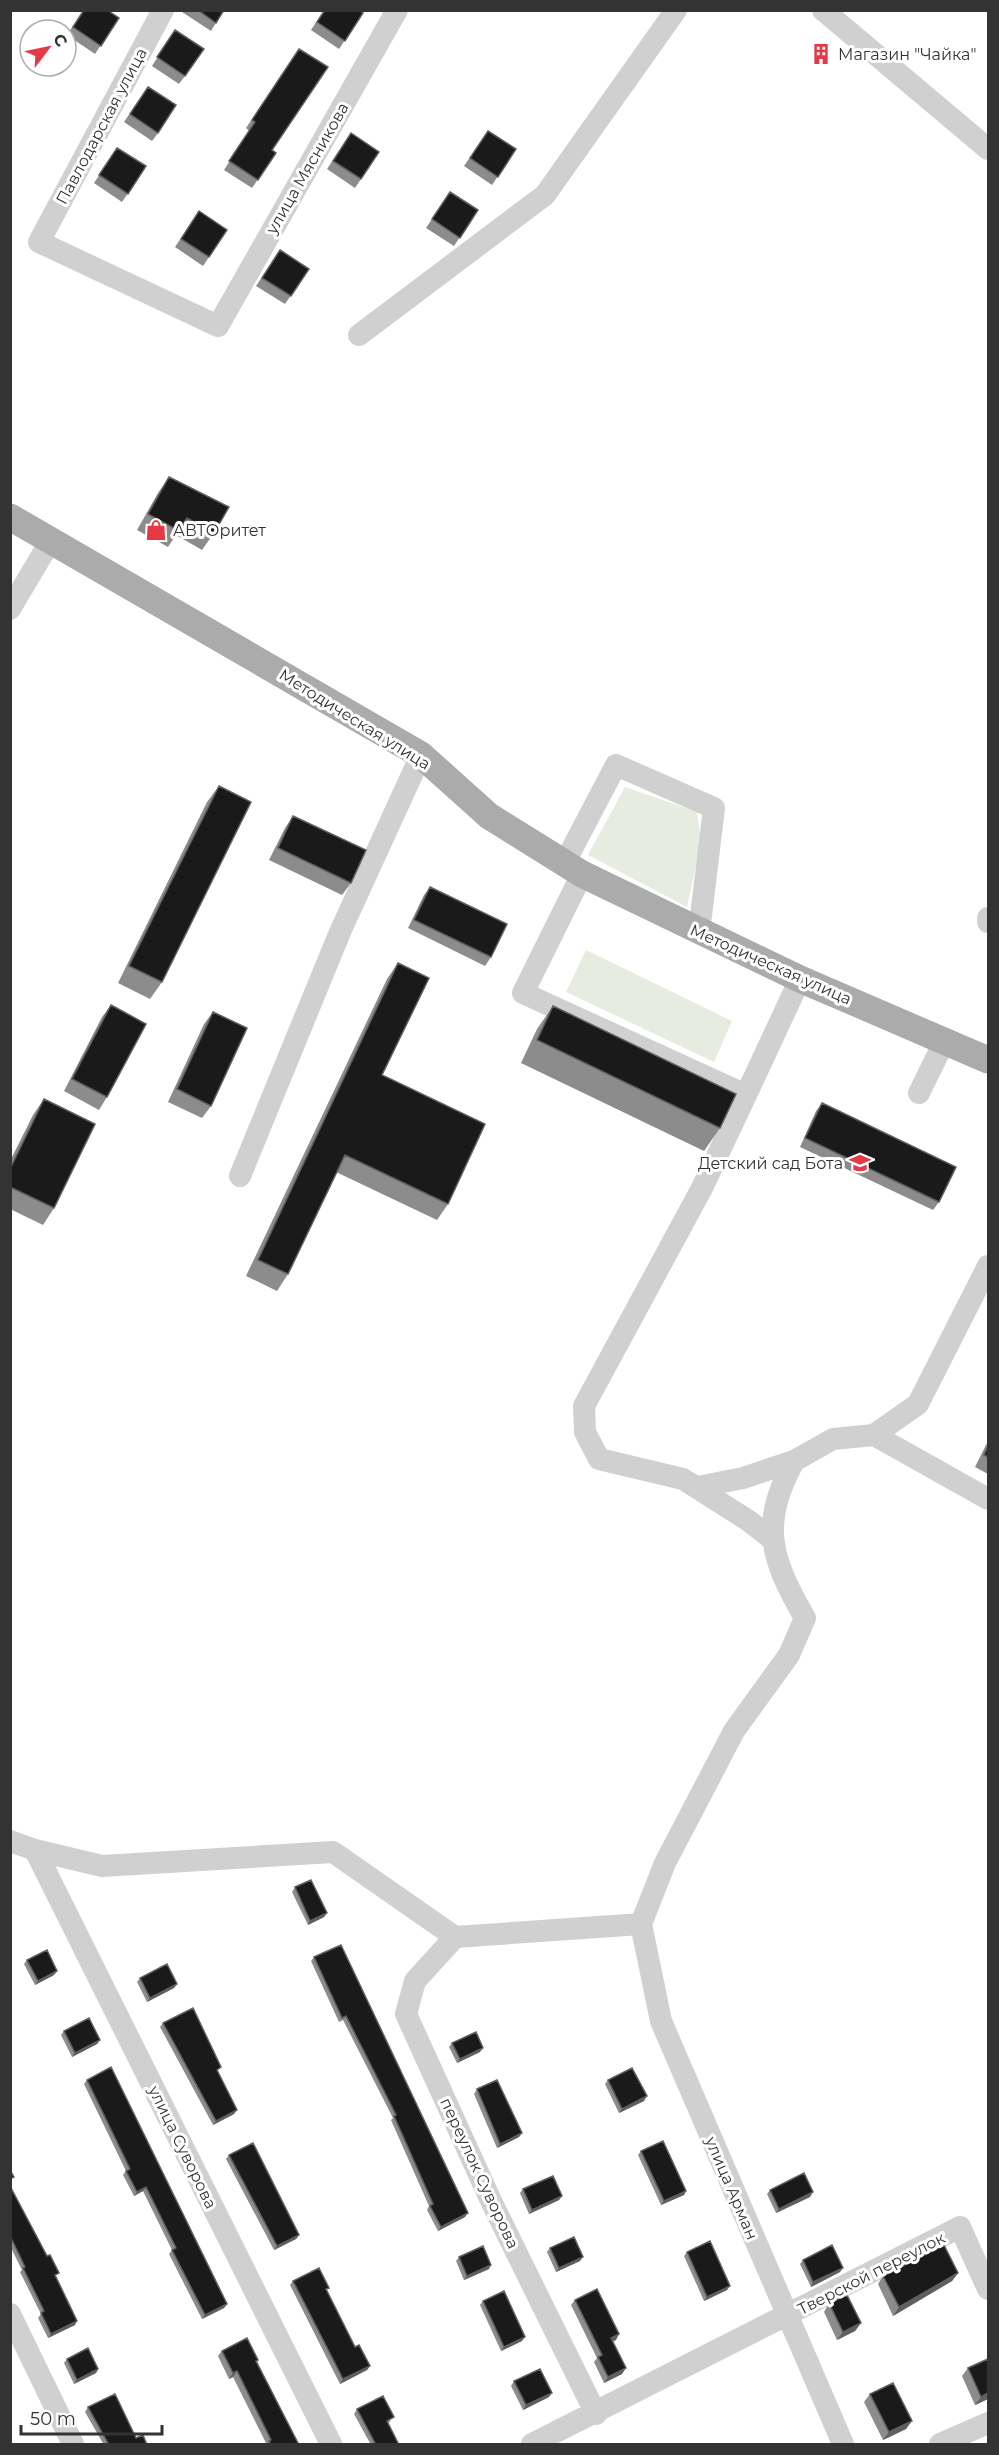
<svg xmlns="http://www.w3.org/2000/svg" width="999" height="2455" font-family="Montserrat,sans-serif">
	<rect width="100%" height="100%" fill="#fff"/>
	<path fill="#e6ecdf" d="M625 787 697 812 701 842 687 907 588 855Z
		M586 950 732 1021 714 1062 566 992Z"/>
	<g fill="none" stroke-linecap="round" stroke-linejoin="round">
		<path stroke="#d0d0d0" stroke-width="22" d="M163 10 39 242 218 326 397 10
			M823 10 988 149
			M359 335 545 195 676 10
			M10 609 51 540
			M564 864 616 765 714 808 699 932
			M582 874 523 993 746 1095 800 979
			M988 918V922
			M919 1093 945 1040
			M746 1095 702 1188 584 1406 585 1432 599 1459 683 1479 749 1521 772 1539
			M240 1176 340 932 421 755
			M874 1435 988 1499
			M698 1487 743 1478 794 1461 833 1439 874 1435 918 1404 988 1266
			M10 1841 35 1850 102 1866 333 1852 455 1937 641 1924
			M35 1850 331 2444
			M641 1924 661 2021 843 2444
			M641 1924 665 1863 734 1731 789 1655 805 1618C771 1559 759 1525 794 1461
			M455 1937 415 1981 406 2014 492 2203 596 2414
			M10 2314 73 2444
			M532 2444 960 2227 988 2289
			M940 2444 988 2423"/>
		<path stroke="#ababab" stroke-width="27" d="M10 517 421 755 489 816 582 874 800 979 988 1060"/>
	</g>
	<path fill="#8c8c8c" d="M83 10 119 18 95 54 67 35Z
		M184 10H224L211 31 182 12Z
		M324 10 363 13 339 49 311 30Z
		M175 30 204 49 179 84 152 66Z
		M299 49 272 150 276 153 252 188 224 170 249 131 246 128Z
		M148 87 158 133 152 141 124 122Z
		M488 131 516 149 492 185 464 166Z
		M351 133 379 152 355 188 327 169Z
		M117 148 146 166 122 202 94 183Z
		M450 192 478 210 454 246 426 228Z
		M199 211 227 230 203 266 175 247Z
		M280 250 309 269 285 304 256 286Z
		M169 477 214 533 202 550 176 535 168 547 137 530 158 493Z
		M219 786 162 982 150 999 118 983 207 802Z
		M293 816 351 883 342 895 269 860 285 828Z
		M430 887 491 957 485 966 408 928 424 895Z
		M398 963 382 1075 448 1204 437 1220 336 1172 288 1274 277 1291 246 1276 387 979Z
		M111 1005 107 1097 99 1110 64 1091 102 1017Z
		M553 1006 720 1128 704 1151 521 1063 537 1029Z
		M213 1012 211 1106 202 1118 168 1102 204 1024Z
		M44 1099 54 1208 43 1225 10 1209V1161L33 1115Z
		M822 1103 939 1202 933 1210 800 1147 816 1111Z
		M988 1441V1474L975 1467Z
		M295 1887 327 1913 324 1917 308 1925 292 1892Z
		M314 1957 465 2217 438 2231 427 2210 429 2206 391 2120 393 2118 343 2020 339 2022 311 1961Z
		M27 1960 54 1975 35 1985 24 1964Z
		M140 1978 177 1984 174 1988 147 2002 137 1982Z
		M163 2023 218 2072 234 2114 213 2125 160 2027Z
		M64 2031 100 2040 97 2044 72 2057 61 2035Z
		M452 2043 480 2052 457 2063 449 2047Z
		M87 2080 227 2304 224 2308 202 2319 169 2254 172 2250 143 2191 134 2196 123 2175 126 2171 84 2084Z
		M608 2080 644 2101 619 2113 605 2084Z
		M477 2089 522 2133 519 2137 497 2148 474 2094Z
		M641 2151 686 2191 684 2195 661 2205 638 2155Z
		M229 2155 299 2235 296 2239 274 2250 226 2159Z
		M10 2186 56 2278 75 2325 48 2338 38 2318 41 2314 20 2272 22 2270 10 2246Z
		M523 2189 562 2196 559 2200 529 2214 520 2193Z
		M770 2190 810 2197 776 2213 767 2194Z
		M550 2248 580 2261 556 2272 547 2252Z
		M687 2252 727 2290 704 2301 684 2256Z
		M459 2257 489 2269 464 2280 456 2261Z
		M803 2260 840 2272 811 2287 800 2264Z
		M958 2273 952 2281 893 2316 878 2284 883 2276Z
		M293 2281 327 2291 355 2347 370 2366 367 2370 340 2384 290 2285Z
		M575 2300 616 2340 613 2341 622 2374 604 2383 594 2362 597 2358 571 2305Z
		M483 2301 522 2341 501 2351 480 2305Z
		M829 2303 861 2323 855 2331 837 2340 824 2312Z
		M222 2351 258 2360 257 2362 299 2445H267L233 2377 229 2379 218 2356Z
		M67 2359 98 2369 96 2373 74 2384 64 2363Z
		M988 2359V2399L975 2405 962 2376 968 2368Z
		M514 2381 549 2397 523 2410 511 2386Z
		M870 2394 906 2429 883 2440 864 2402Z
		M88 2407 136 2438 147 2445H104L85 2412Z
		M357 2409 391 2421 388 2423 399 2445H371L354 2414Z"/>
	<path fill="#5f5f5f" d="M327 1913 324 1917 308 1925 310 1921Z
		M57 1971 54 1975 35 1985 38 1981Z
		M177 1984 174 1988 147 2002 150 1998Z
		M100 2040 97 2044 72 2057 75 2053Z
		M483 2048 480 2052 457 2063 460 2059Z
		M647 2096 644 2101 619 2113 622 2109Z
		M237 2110 234 2114 213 2125 216 2121Z
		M522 2133 519 2137 497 2148 500 2144Z
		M146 2187 143 2191 134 2196 137 2192Z
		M686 2191 684 2195 661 2205 664 2201Z
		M813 2192 810 2197 776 2213 779 2209Z
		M562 2196 559 2200 529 2214 532 2210Z
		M468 2213 465 2217 438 2231 441 2227Z
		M299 2235 296 2239 274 2250 277 2246Z
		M583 2257 580 2261 556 2272 559 2268Z
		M491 2265 489 2269 464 2280 467 2276Z
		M843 2268 840 2272 811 2287 813 2282Z
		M958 2273 952 2281 893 2316 899 2307Z
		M730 2286 727 2290 704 2301 707 2297Z
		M227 2304 224 2308 202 2319 205 2315Z
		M77 2321 75 2325 48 2338 51 2334Z
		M861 2323 855 2331 837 2340 843 2332Z
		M619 2334 616 2340 607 2344 611 2338Z
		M525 2337 522 2341 501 2351 504 2347Z
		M370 2366 367 2370 340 2384 343 2379Z
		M626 2368 622 2374 604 2383 608 2377Z
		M98 2369 96 2373 74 2384 77 2380Z
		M237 2371 233 2377 229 2379 233 2373Z
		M552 2393 549 2397 523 2410 526 2405Z
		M988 2393V2399L975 2405 981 2397Z
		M912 2421 906 2429 883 2440 889 2432Z"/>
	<path fill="#1a1a1a" stroke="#5f5f5f" stroke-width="1.5" d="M84 10H107L119 18 101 46 73 27Z
		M198 10H224L216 23Z
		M325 10H359L363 13 345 41 317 22Z
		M175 30 204 49 185 76 157 57Z
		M299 49 328 67 272 150 276 153 258 180 229 161 255 122 252 120Z
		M148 87 176 105 158 133 130 114Z
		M488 131 516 149 498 177 470 158Z
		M351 133 379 152 361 179 333 161Z
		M117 148 146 166 128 194 99 175Z
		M450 192 478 210 460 238 432 219Z
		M199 211 227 230 209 257 181 239Z
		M280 250 309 269 291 296 262 278Z
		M169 477 229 507 214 533 187 518 179 531 148 514Z
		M219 786 251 802 162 982 129 966Z
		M293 816 366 850 351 883 278 848Z
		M430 887 507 924 491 957 414 920Z
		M398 963 429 978 382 1075 485 1124 448 1204 345 1155 288 1274 258 1260Z
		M111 1005 146 1024 107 1097 72 1079Z
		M553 1006 736 1094 720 1128 537 1040Z
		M213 1012 247 1028 211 1106 177 1089Z
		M44 1099 95 1124 54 1208 10 1187V1169Z
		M822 1103 956 1167 939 1202 805 1138Z
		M988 1446V1457L984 1455Z
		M311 1880 327 1913 310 1921 295 1887Z
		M341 1945 468 2213 441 2227 430 2206 433 2204 394 2116 396 2115 346 2016 342 2018 314 1957Z
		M47 1950 57 1971 38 1981 27 1960Z
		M167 1964 177 1984 150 1998 140 1978Z
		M193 2008 221 2067 217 2070 237 2110 216 2121 163 2023Z
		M89 2018 100 2040 75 2053 64 2031Z
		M476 2032 483 2048 460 2059 452 2043Z
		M111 2067 227 2304 205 2315 172 2250 176 2248 146 2187 137 2192 126 2171 130 2169 87 2080Z
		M632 2068 647 2096 622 2109 608 2080Z
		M497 2080 522 2133 500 2144 477 2089Z
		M663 2141 686 2191 664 2201 641 2151Z
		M253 2143 299 2235 277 2246 229 2155Z
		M10 2170 14 2177 10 2179Z
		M804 2173 813 2192 779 2209 770 2190Z
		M553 2176 562 2196 532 2210 523 2189Z
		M10 2186 47 2256 50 2255 59 2273 55 2275 77 2321 51 2334 41 2313 44 2311 23 2268 25 2267 10 2236Z
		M574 2237 583 2257 559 2268 550 2248Z
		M710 2241 730 2286 707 2297 687 2252Z
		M832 2245 843 2268 813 2282 803 2260Z
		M944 2245 958 2273 899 2307 883 2276Z
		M483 2246 491 2265 467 2276 459 2257Z
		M319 2268 329 2288 326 2289 355 2347 359 2345 370 2366 343 2379 293 2281Z
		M597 2289 619 2334 611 2338 626 2368 608 2377 598 2357 602 2355 575 2300Z
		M504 2291 525 2337 504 2347 483 2301Z
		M847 2295 861 2323 843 2332 829 2303Z
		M247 2338 258 2360 256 2361 299 2445H271L269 2441 271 2440 237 2371 233 2373 222 2351Z
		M88 2348 98 2369 77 2380 67 2359Z
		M988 2359V2393L981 2397 968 2368Z
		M540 2369 552 2393 526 2405 514 2381Z
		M893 2383 912 2421 889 2432 870 2394Z
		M115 2394 136 2438 143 2435 147 2445H109L88 2407Z
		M383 2396 394 2417 387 2421 399 2445H376L357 2409Z"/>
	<defs>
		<symbol id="building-bare" viewBox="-9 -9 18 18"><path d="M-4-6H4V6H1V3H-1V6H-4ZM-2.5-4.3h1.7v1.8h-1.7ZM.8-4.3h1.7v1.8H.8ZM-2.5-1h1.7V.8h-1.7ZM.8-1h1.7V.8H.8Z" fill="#e63946" stroke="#fff" stroke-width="2.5" paint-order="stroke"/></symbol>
		<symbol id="shop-bare" viewBox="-9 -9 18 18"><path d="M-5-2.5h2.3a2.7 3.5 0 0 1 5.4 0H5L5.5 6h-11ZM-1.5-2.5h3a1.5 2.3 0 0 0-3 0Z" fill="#e63946" stroke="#fff" stroke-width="2.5" paint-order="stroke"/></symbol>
		<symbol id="school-bare" viewBox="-9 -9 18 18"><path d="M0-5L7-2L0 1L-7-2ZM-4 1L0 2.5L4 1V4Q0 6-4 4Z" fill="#e63946" stroke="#fff" stroke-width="2.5" paint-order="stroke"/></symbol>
	</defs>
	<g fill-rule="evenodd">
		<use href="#building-bare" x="806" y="39" width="30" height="30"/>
		<use href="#shop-bare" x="141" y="515" width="30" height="30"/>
		<use href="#school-bare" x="845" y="1148" width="30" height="30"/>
	</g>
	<g text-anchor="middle" stroke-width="6" stroke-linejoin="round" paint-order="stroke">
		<g font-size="16" fill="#333" stroke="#fff" text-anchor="start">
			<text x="838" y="60">Магазин "Чайка"</text>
			<text x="173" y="536">АВТОритет</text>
			<text x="843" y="1169" text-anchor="end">Детский сад Бота</text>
		</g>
		<g font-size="16" fill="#333" stroke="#fff">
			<text transform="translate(101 126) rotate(-62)" y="6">Павлодарская улица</text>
			<text transform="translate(307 168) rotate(-60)" y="6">улица Мясникова</text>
			<text transform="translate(355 719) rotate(32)" y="6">Методическая улица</text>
			<text transform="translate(771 964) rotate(24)" y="6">Методическая улица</text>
			<text transform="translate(183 2147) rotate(64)" y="6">улица Суворова</text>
			<text transform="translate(480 2173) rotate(65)" y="6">переулок Суворова</text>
			<text transform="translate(732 2188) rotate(67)" y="6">улица Арман</text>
			<text transform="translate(871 2273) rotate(-27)" y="6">Тверской переулок</text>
		</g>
	</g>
	<rect width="999" height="2455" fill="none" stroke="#333333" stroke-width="24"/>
	<g transform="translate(48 48) rotate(58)"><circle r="28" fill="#ffffff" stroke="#adadad" stroke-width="1.5"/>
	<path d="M0-4.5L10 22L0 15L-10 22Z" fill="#e63946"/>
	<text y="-9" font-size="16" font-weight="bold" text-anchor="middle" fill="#333333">С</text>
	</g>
	<path d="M21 2425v9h141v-9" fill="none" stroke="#333333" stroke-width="3"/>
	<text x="30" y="2425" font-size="18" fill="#333333" stroke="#ffffff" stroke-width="4.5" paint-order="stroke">50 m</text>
</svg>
